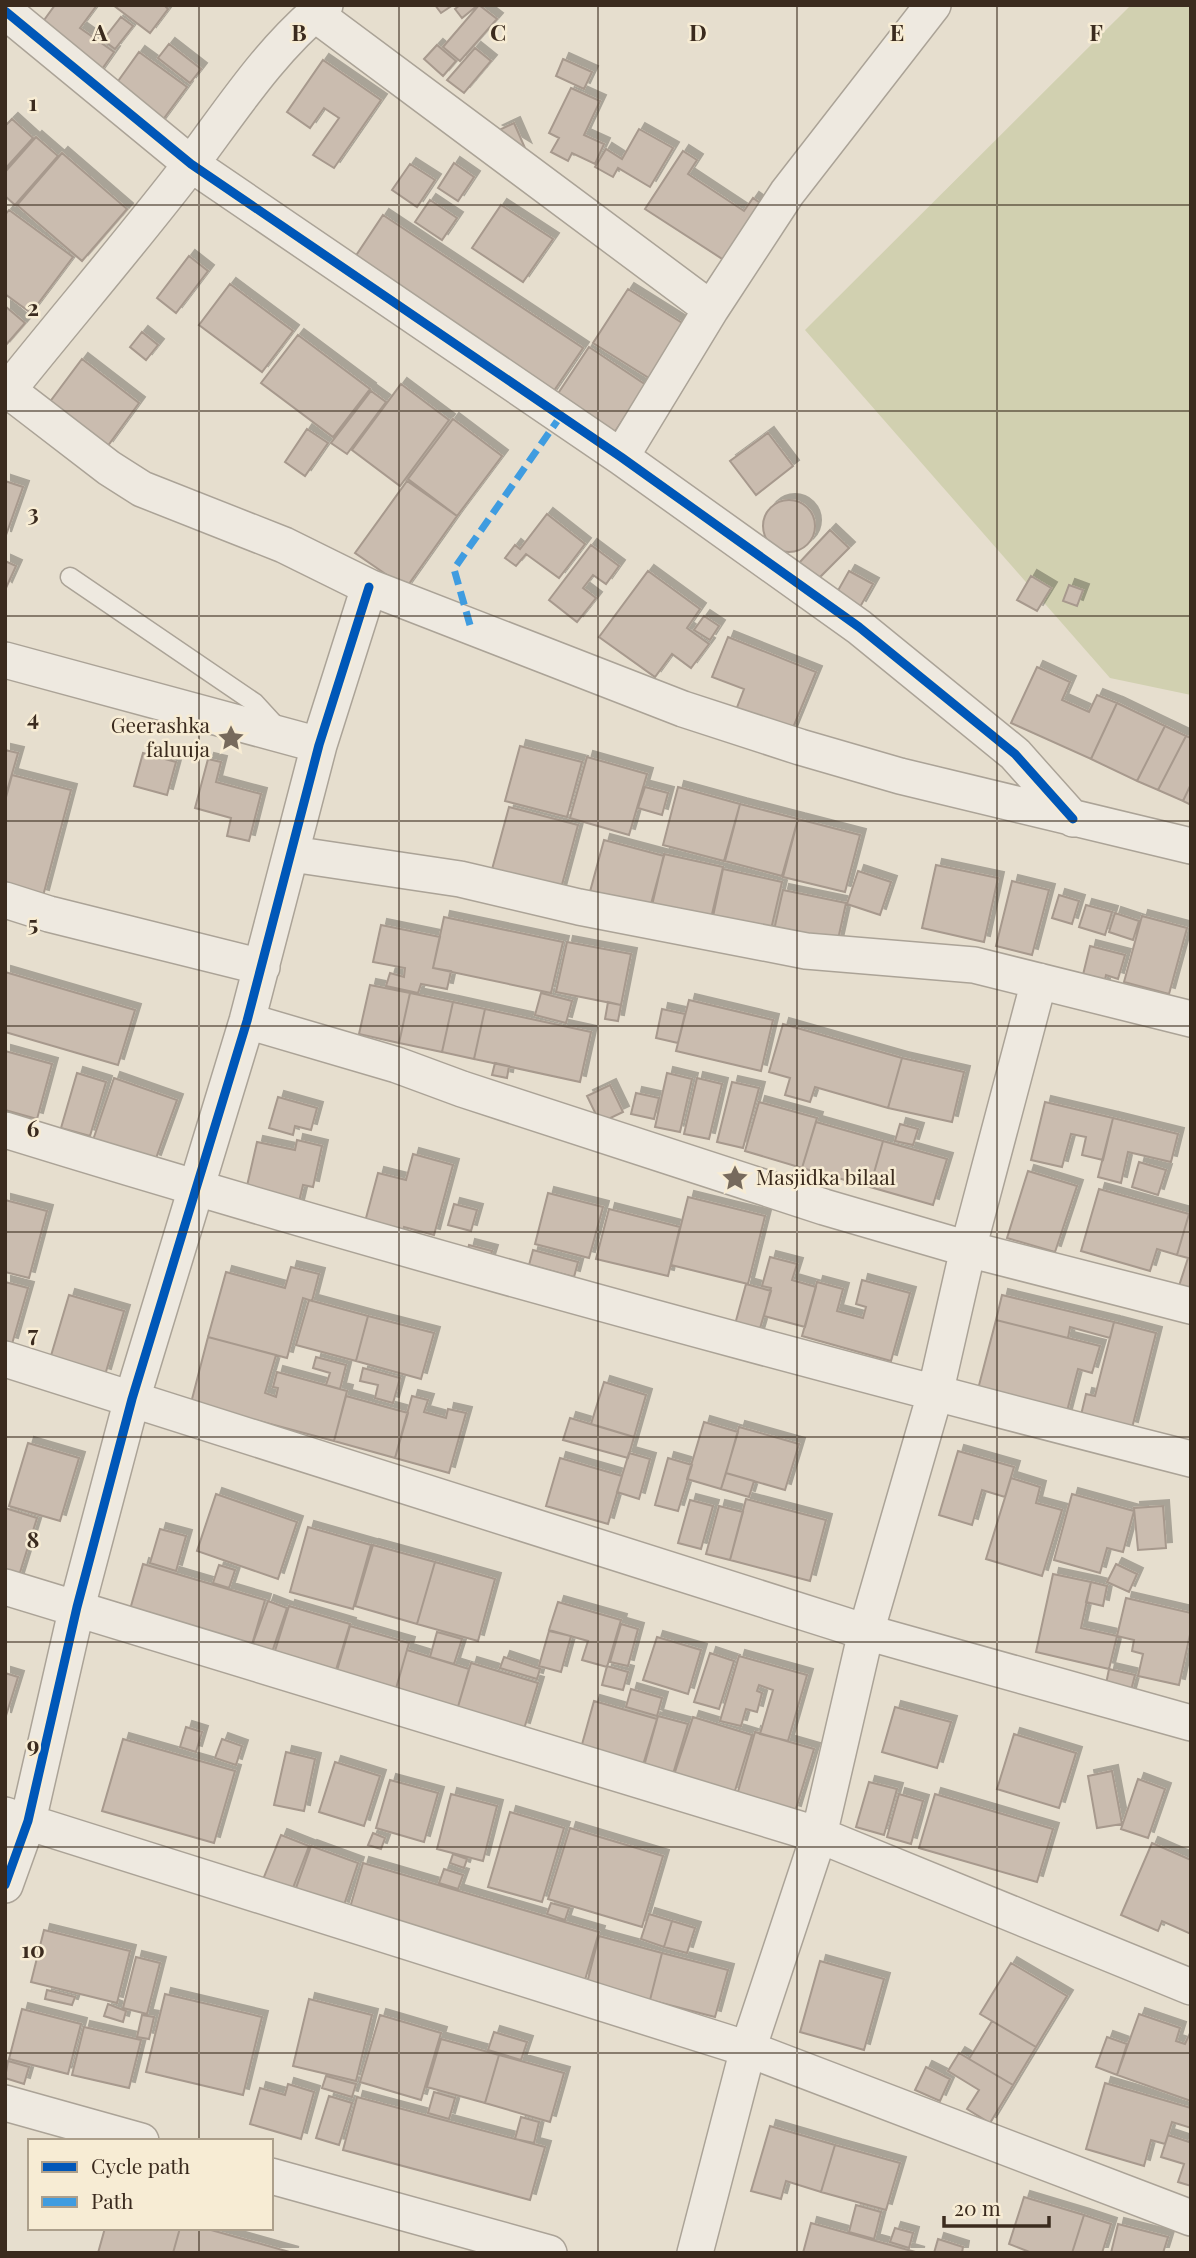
<svg xmlns="http://www.w3.org/2000/svg" width="1196" height="2258" font-family="'Playfair Display',serif">
	<defs>
		<filter id="shadow"><feDropShadow dx="6" dy="-6" stdDeviation="0" flood-color="#0004"/></filter>
	</defs>
	<rect width="100%" height="100%" fill="#e6dece"/>
	<path fill="#d1d0b0" d="M1131 5H1191V695L1110 678 805 330Z"/>
	<path fill="#cabcaf" stroke="#a7998d" stroke-width="2" filter="url(#shadow)" d="M55 5H97L80 28 114 52 95 79 34 34Z
		M113 5H164L168 9 150 33Z
		M435 5H453L441 13Z
		M460 5H478L462 18 455 9Z
		M479 5 497 19 460 61 443 47Z
		M121 17 133 26 115 49 103 40Z
		M169 44 201 69 190 83 158 58Z
		M437 45 456 61 443 76 424 59Z
		M475 48 491 61 464 93 447 80Z
		M139 52 187 87 159 125 111 91Z
		M563 59 592 72 584 89 556 76Z
		M323 60 381 100 334 168 313 155 339 118 324 108 310 128 287 112Z
		M571 88 600 101 584 135 604 144 595 164 572 153 568 161 551 152 559 138 549 133Z
		M12 119 33 138 5 169V126Z
		M514 123 525 148 497 131Z
		M639 129 673 148 650 187 618 168 613 177 595 167 606 149 622 159Z
		M36 137 58 156 15 205 5 196V172Z
		M683 151 697 160 688 174 744 211 753 198 767 208 730 264 645 209Z
		M62 153 127 209 82 261 17 205Z
		M454 163 474 177 458 201 438 188Z
		M410 164 435 180 417 207 392 190Z
		M430 200 457 218 442 240 415 222Z
		M501 205 553 239 523 282 472 248Z
		M9 210 73 257 31 313 5 294V215Z
		M383 215 583 348 549 398 349 266Z
		M189 256 208 271 176 313 157 298Z
		M230 284 293 331 262 372 199 325Z
		M628 289 687 326 652 380 593 343Z
		M5 306 25 323 5 346Z
		M142 332 158 345 146 360 130 347Z
		M298 335 370 389 333 437 261 383Z
		M589 347 646 385 608 442 551 404Z
		M82 359 139 403 107 447 49 403Z
		M401 384 449 420 400 486 352 450Z
		M371 391 386 402 347 454 331 443Z
		M453 419 502 456 457 516 408 479Z
		M307 429 328 443 305 476 285 462Z
		M768 433 793 466 756 495 730 461Z
		M5 481 23 487 5 538Z
		M407 481 457 516 406 588 355 553Z
		M763 526a26 26 0 1 1 52 0a26 26 0 1 1-52 0Z
		M547 514 585 544 559 578 526 554 516 566 505 558 515 545 520 549Z
		M830 530 849 548 816 581 798 564Z
		M591 545 619 566 606 584 593 575 583 588 596 598 577 622 549 600Z
		M5 561 16 566 6 588 5 587Z
		M648 571 700 609 687 628 709 644 691 668 672 654 655 677 599 637Z
		M849 571 873 584 860 607 836 594Z
		M1031 576 1051 588 1037 611 1017 600Z
		M1069 585 1083 590 1077 606 1063 601Z
		M704 616 719 626 710 640 694 630Z
		M728 637 816 672 788 740 733 718 744 689 712 677Z
		M1037 667 1070 682 1062 700 1089 712 1097 695 1117 703 1091 759 1011 723Z
		M1117 703 1165 726 1137 781 1091 759Z
		M1165 726 1186 736 1158 790 1137 781Z
		M1186 736 1191 738V784L1183 801 1158 790Z
		M520 746 582 762 567 817 505 801Z
		M5 750 18 753 7 791H5Z
		M143 753 176 762 167 795 134 786Z
		M587 757 647 774 629 835 570 818Z
		M208 759 221 762 216 782 261 794 249 841 227 836 231 818 195 808Z
		M12 775 71 790 43 896 5 886V801Z
		M1191 784V805L1183 801Z
		M645 787 668 793 662 815 638 808Z
		M678 787 740 804 724 861 663 845Z
		M740 804 798 819 782 876 725 861Z
		M509 807 578 825 560 892 491 873Z
		M798 819 860 835 845 892 783 877Z
		M604 840 664 856 648 915 588 899Z
		M664 854 723 867 709 927 650 914Z
		M936 865 998 878 984 942 922 928Z
		M723 869 782 882 769 938 711 926Z
		M858 871 891 882 880 915 847 904Z
		M1012 881 1049 890 1032 955 996 946Z
		M783 890 846 903 835 953 772 939Z
		M1059 895 1079 901 1072 924 1052 918Z
		M1086 905 1112 912 1105 935 1079 927Z
		M1115 913 1139 921 1133 940 1109 932Z
		M1142 916 1187 928 1169 994 1124 982Z
		M444 917 563 942 551 993 433 968Z
		M381 925 440 937 433 968 451 971 447 989 421 984 418 993 386 986 390 973 404 977 405 968 373 962Z
		M567 942 631 954 621 1005 556 992Z
		M1090 946 1125 955 1118 979 1106 975 1102 993 1080 987Z
		M5 972 135 1010 118 1065 5 1032Z
		M370 985 410 993 399 1043 359 1034Z
		M410 993 453 1002 442 1052 399 1043Z
		M541 993 572 1001 566 1023 535 1015Z
		M689 1000 773 1020 761 1071 676 1051Z
		M453 1002 485 1009 474 1059 442 1052Z
		M608 1002 621 1005 618 1021 605 1019Z
		M485 1009 591 1032 580 1082 474 1059Z
		M662 1009 685 1014 678 1043 656 1038Z
		M783 1024 902 1058 888 1108 815 1087 810 1102 785 1095 790 1078 769 1072Z
		M5 1051 52 1064 37 1119 5 1110Z
		M902 1058 964 1072 952 1122 888 1108Z
		M495 1063 509 1066 507 1078 492 1075Z
		M77 1073 106 1082 90 1136 61 1128Z
		M667 1073 692 1079 680 1132 655 1127Z
		M114 1078 177 1100 155 1161 93 1140Z
		M697 1078 722 1084 709 1139 684 1134Z
		M732 1082 759 1088 743 1148 717 1142Z
		M610 1085 623 1112 600 1123 587 1096Z
		M636 1093 659 1098 654 1119 631 1114Z
		M278 1097 317 1108 311 1130 295 1126 293 1135 269 1128Z
		M759 1102 817 1118 802 1168 745 1151Z
		M1045 1102 1113 1118 1103 1160 1082 1155 1086 1137 1071 1134 1062 1167 1031 1160Z
		M1113 1118 1178 1134 1171 1162 1128 1152 1121 1183 1098 1177Z
		M816 1122 883 1141 870 1187 802 1168Z
		M900 1124 918 1129 913 1145 895 1141Z
		M297 1140 322 1146 313 1187 303 1185 297 1210 244 1199 257 1142 295 1150Z
		M883 1141 947 1159 933 1205 870 1187Z
		M413 1154 453 1165 434 1235 404 1227 400 1243 362 1233 378 1173 406 1180Z
		M1139 1162 1166 1170 1158 1195 1132 1187Z
		M1028 1171 1077 1186 1055 1252 1007 1238Z
		M1099 1189 1189 1214 1177 1255 1157 1249 1150 1271 1081 1251Z
		M548 1193 603 1207 589 1258 535 1244Z
		M688 1197 765 1216 748 1284 671 1265Z
		M5 1200 47 1211 29 1278 5 1272Z
		M454 1204 477 1210 471 1231 448 1225Z
		M609 1209 680 1227 668 1276 596 1259Z
		M1189 1214 1191 1215V1289L1179 1286 1188 1258 1177 1255Z
		M469 1245 492 1251 487 1267 465 1261Z
		M533 1250 578 1262 574 1277 529 1265Z
		M770 1257 797 1264 792 1280 816 1287 805 1327 764 1316 771 1288 762 1286Z
		M291 1267 319 1274 312 1301 303 1298 287 1358 208 1337 226 1272 285 1288Z
		M862 1280 910 1293 891 1361 802 1336 817 1282 843 1289 837 1311 863 1318 866 1307 856 1304Z
		M5 1282 28 1288 12 1344 5 1342Z
		M746 1284 771 1291 758 1335 734 1328Z
		M69 1295 124 1311 105 1375 50 1359Z
		M1002 1295 1114 1322 1110 1338 1070 1327 1068 1338 996 1320Z
		M309 1300 368 1316 356 1361 296 1345Z
		M368 1316 434 1333 421 1379 356 1361Z
		M996 1320 1100 1346 1092 1373 1078 1369 1066 1415 977 1393Z
		M1114 1322 1156 1333 1132 1428 1081 1415 1086 1394 1095 1396Z
		M208 1337 276 1355 265 1393 276 1397 278 1388 273 1387 277 1372 347 1391 334 1441 191 1403Z
		M316 1357 346 1365 340 1389 326 1385 330 1373 313 1368Z
		M363 1368 400 1378 393 1403 375 1398 378 1385 360 1381Z
		M604 1382 646 1395 634 1437 591 1424Z
		M346 1396 408 1413 395 1458 334 1441Z
		M412 1396 428 1400 424 1412 446 1418 448 1409 466 1413 449 1473 395 1458Z
		M570 1418 634 1437 628 1458 563 1440Z
		M704 1422 738 1432 721 1489 687 1479Z
		M739 1427 799 1444 785 1490 726 1473Z
		M28 1443 79 1458 60 1521 9 1506Z
		M958 1451 1014 1467 1005 1497 982 1490 972 1525 939 1515Z
		M629 1453 650 1459 639 1499 617 1492Z
		M560 1458 622 1476 608 1524 546 1506Z
		M668 1458 692 1465 678 1511 655 1505Z
		M726 1473 754 1481 749 1497 721 1489Z
		M1011 1478 1040 1487 1036 1503 1062 1510 1042 1576 986 1559Z
		M216 1494 297 1522 278 1579 197 1551Z
		M1072 1494 1134 1511 1123 1552 1107 1548 1100 1573 1054 1560Z
		M746 1499 826 1520 810 1581 730 1560Z
		M690 1500 713 1506 701 1549 678 1543Z
		M719 1506 743 1512 730 1560 706 1554Z
		M1163 1506 1166 1548 1138 1550 1134 1508Z
		M5 1508 37 1518 17 1582 5 1578Z
		M308 1527 371 1545 353 1609 290 1592Z
		M160 1529 186 1536 176 1571 150 1563Z
		M373 1545 435 1562 417 1624 355 1606Z
		M435 1562 495 1579 478 1641 417 1624Z
		M143 1564 265 1600 251 1648 129 1613Z
		M1116 1564 1137 1574 1129 1592 1107 1582Z
		M219 1565 235 1570 229 1588 213 1583Z
		M1053 1574 1091 1582 1081 1628 1117 1636 1109 1669 1036 1652Z
		M1091 1582 1107 1586 1103 1606 1086 1602Z
		M1126 1598 1191 1613V1630L1179 1685 1138 1676 1143 1654 1132 1651 1134 1640 1117 1636Z
		M268 1601 287 1608 271 1655 251 1648Z
		M558 1602 621 1620 607 1667 582 1660 588 1641 549 1630Z
		M289 1606 350 1624 335 1673 274 1654Z
		M621 1624 638 1629 628 1666 610 1662Z
		M350 1626 409 1643 395 1692 336 1674Z
		M549 1631 571 1636 561 1672 539 1666Z
		M437 1632 462 1639 454 1664 430 1657Z
		M657 1637 701 1650 688 1694 643 1680Z
		M407 1650 469 1669 457 1710 395 1692Z
		M710 1653 734 1661 719 1709 694 1702Z
		M739 1656 807 1675 788 1741 760 1734 773 1690 759 1685 757 1691 762 1693 757 1712 746 1709 741 1726 720 1721Z
		M504 1657 540 1669 537 1679 500 1668Z
		M471 1663 538 1683 524 1729 457 1710Z
		M607 1666 628 1672 623 1690 602 1685Z
		M1109 1669 1135 1675 1130 1694 1105 1689Z
		M5 1673 18 1677 5 1719Z
		M631 1689 662 1698 657 1716 626 1707Z
		M594 1701 657 1719 643 1765 581 1748Z
		M895 1707 951 1722 937 1768 882 1752Z
		M658 1716 688 1724 673 1774 644 1766Z
		M693 1717 752 1735 734 1794 674 1775Z
		M186 1727 202 1732 196 1752 180 1747Z
		M755 1732 814 1749 795 1812 737 1795Z
		M1014 1734 1076 1753 1059 1808 997 1789Z
		M123 1739 235 1771 214 1843 102 1811Z
		M222 1739 242 1746 236 1765 215 1758Z
		M286 1752 315 1759 304 1811 274 1805Z
		M335 1762 380 1776 364 1826 319 1812Z
		M1112 1771 1122 1824 1097 1828 1088 1776Z
		M1138 1779 1165 1789 1148 1838 1121 1829Z
		M390 1780 438 1793 424 1842 376 1828Z
		M869 1782 897 1789 884 1835 856 1827Z
		M451 1794 497 1806 483 1861 437 1849Z
		M899 1794 923 1801 911 1844 887 1837Z
		M935 1794 1053 1829 1037 1882 919 1848Z
		M510 1812 564 1828 542 1902 488 1887Z
		M570 1828 663 1856 642 1927 548 1899Z
		M373 1833 385 1838 381 1849 368 1845Z
		M281 1835 309 1846 291 1893 262 1882Z
		M1152 1843 1191 1860V1934L1162 1921 1158 1931 1121 1915Z
		M311 1846 358 1863 343 1908 295 1891Z
		M453 1854 467 1859 464 1868 450 1863Z
		M363 1863 599 1932 585 1980 349 1911Z
		M444 1869 463 1875 458 1889 439 1883Z
		M551 1903 569 1908 565 1920 547 1914Z
		M649 1914 672 1921 664 1947 641 1939Z
		M672 1921 695 1928 687 1953 664 1947Z
		M44 1930 130 1951 117 2003 31 1982Z
		M599 1936 662 1953 650 2000 587 1983Z
		M662 1953 728 1970 715 2017 650 2000Z
		M136 1957 160 1963 147 2014 123 2008Z
		M820 1961 884 1979 864 2050 800 2032Z
		M1011 1963 1067 1996 1036 2047 980 2014Z
		M47 1990 75 1997 72 2005 45 1999Z
		M165 1994 262 2017 243 2095 146 2072Z
		M309 1999 372 2015 356 2081 293 2066Z
		M108 2004 126 2011 123 2022 104 2016Z
		M22 2009 81 2024 68 2074 9 2059Z
		M1139 2014 1180 2028 1176 2041 1185 2044 1191 2031V2101L1117 2075Z
		M142 2015 154 2017 149 2039 137 2037Z
		M380 2015 441 2033 421 2100 360 2082Z
		M992 2021 1036 2047 1013 2085 969 2059Z
		M84 2027 141 2040 129 2088 72 2075Z
		M494 2032 527 2042 521 2060 488 2050Z
		M1107 2037 1127 2044 1117 2075 1096 2067Z
		M441 2039 499 2055 485 2103 427 2087Z
		M959 2053 1013 2085 990 2123 967 2109 979 2090 948 2071Z
		M499 2055 564 2073 550 2122 485 2103Z
		M8 2061 29 2067 24 2084 5 2078Z
		M926 2067 950 2079 940 2101 915 2090Z
		M326 2076 356 2084 352 2097 322 2088Z
		M1105 2083 1191 2108V2128L1172 2122 1165 2144 1151 2140 1144 2166 1086 2149Z
		M288 2084 314 2092 301 2139 250 2124 260 2088 285 2095Z
		M434 2092 455 2098 449 2119 428 2113Z
		M329 2096 352 2103 339 2145 316 2138Z
		M357 2097 545 2147 530 2200 343 2150Z
		M521 2117 539 2122 534 2143 515 2139Z
		M770 2126 835 2145 821 2192 786 2181 781 2199 751 2191Z
		M1168 2135 1189 2142 1191 2137V2186L1178 2182 1184 2164 1161 2157Z
		M835 2145 900 2163 886 2210 821 2192Z
		M1024 2197 1084 2215 1072 2253H1032L1009 2244Z
		M856 2205 881 2212 874 2239 849 2232Z
		M1084 2215 1111 2224 1102 2253H1072Z
		M811 2223 919 2253H803Z
		M1118 2224 1168 2237 1163 2253H1111Z
		M105 2228H180L173 2253H98Z
		M180 2228H204L293 2253H173Z
		M895 2228 913 2233 909 2248 890 2242Z
		M938 2239 963 2247 962 2253H934Z"/>
	<g fill="none" stroke-linecap="round" stroke-linejoin="round">
		<defs>
			<path id="lane" d="M70 577 255 703 277 727"/>
			<path id="street" d="M5 11 191 164 621 457 859 627 1015 754 1073 819
				M315 14 711 309
				M5 388 109 468 142 489 284 545 369 587 683 709 800 747 900 776 1191 846
				M9 389C69 314 132 241 191 164 233 108 270 50 325 5
				M621 457 711 309 787 193 933 5
				M5 660 319 745
				M292 854 460 879 579 907 806 951 974 965 1191 1019
				M5 900 49 914 262 967
				M247 1021 397 1065 462 1089 824 1207 968 1249 1191 1306
				M5 1130C397 1251 794 1358 1191 1459
				M5 1359 866 1632 1191 1723
				M5 1587 819 1835 1191 1987
				M5 1815 748 2049 1191 2218
				M5 1885 28 1821 77 1607 132 1399 247 1021 319 745 369 587
				M5 2103 141 2141
				M271 2176 549 2253
				M695 2253 748 2049 819 1835 866 1632 935 1394 968 1249 1039 981"/>
		</defs>
		<use href="#lane" stroke="#aba397" stroke-width="21"/>
		<use href="#street" stroke="#aba397" stroke-width="38"/>
		<use href="#lane" stroke="#eee9e0" stroke-width="18"/>
		<use href="#street" stroke="#eee9e0" stroke-width="35"/>
		<path stroke="#3f9ce0" stroke-width="7" stroke-dasharray="14 7" stroke-linecap="butt" d="M470 625 454 569 560 417"/>
		<defs>
			<path id="cycleway" d="M5 11 191 164 621 457 859 627 1015 754 1073 819
				M5 1885 28 1821 77 1607 132 1399 247 1021 319 745 369 587"/>
		</defs>
		<use href="#cycleway" stroke="#f7ecd4" stroke-width="13"/>
		<use href="#cycleway" stroke="#0057b8" stroke-width="9"/>
	</g>
	<path fill="none" stroke="#3b2b1e" stroke-width="2" stroke-opacity="0.55" d="M199 5V2141M399 5V2253M598 5V2253M797 5V2253M997 5V2253M5 205H1191M5 411H1191M5 616H1191M5 821H1191M5 1026H1191M5 1232H1191M5 1437H1191M5 1642H1191M5 1847H1191M5 2053H1191M199 2228V2253"/>
	<defs>
		<symbol id="sight-bare" viewBox="-9 -9 18 18"><path d="M0-6L1.8-2.2L6-1.7L2.9 1.2L3.7 5.4L0 3.3L-3.7 5.4L-2.9 1.2L-6-1.7L-1.8-2.2Z" fill="#776a5c" stroke="#f7ecd4" stroke-width="2.5" paint-order="stroke"/></symbol>
	</defs>
	<g fill-rule="evenodd">
		<use href="#sight-bare" x="212" y="719" width="38" height="38"/>
		<use href="#sight-bare" x="716" y="1159" width="38" height="38"/>
	</g>
	<g text-anchor="middle" stroke-width="5" stroke-linejoin="round" paint-order="stroke">
		<g font-size="21" fill="#3b2b1e" stroke="#f7ecd4" text-anchor="end">
			<text x="210" y="733">Geerashka<tspan x="210" dy="24">faluuja</tspan></text>
			<text x="756" y="1185" text-anchor="start">Masjidka bilaal</text>
		</g>
	</g>
	<g font-size="23" text-anchor="middle" font-weight="bold" fill="#3b2b1e" stroke="#f7ecd4" stroke-width="5" stroke-linejoin="round" paint-order="stroke">
		<text x="100" y="41">A</text>
		<text x="299" y="41">B</text>
		<text x="498" y="41">C</text>
		<text x="698" y="41">D</text>
		<text x="897" y="41">E</text>
		<text x="1096" y="41">F</text>
		<text x="33" y="111">1</text>
		<text x="33" y="316">2</text>
		<text x="33" y="521">3</text>
		<text x="33" y="726">4</text>
		<text x="33" y="932">5</text>
		<text x="33" y="1137">6</text>
		<text x="33" y="1342">7</text>
		<text x="33" y="1548">8</text>
		<text x="33" y="1753">9</text>
		<text x="33" y="1958">10</text>
	</g>
	<rect width="1196" height="2258" fill="none" stroke="#3b2b1e" stroke-width="14"/>
	<rect x="28" y="2139" width="245" height="91" fill="#f7ecd4" stroke="#ac9f8b" stroke-width="2"/>
	<rect x="42" y="2162" width="35" height="10" fill="#0057b8" stroke="#ac9f8b" stroke-width="2"/>
	<text x="91" y="2174" font-size="21" fill="#3b2b1e">Cycle path</text>
	<rect x="42" y="2197" width="35" height="10" fill="#3f9ce0" stroke="#ac9f8b" stroke-width="2"/>
	<text x="91" y="2209" font-size="21" fill="#3b2b1e">Path</text>
	<path d="M944 2216v10h105v-10" fill="none" stroke="#3b2b1e" stroke-width="3.5"/>
	<text x="954" y="2216" font-size="21" fill="#3b2b1e" stroke="#f7ecd4" stroke-width="5" paint-order="stroke">20 m</text>
</svg>
